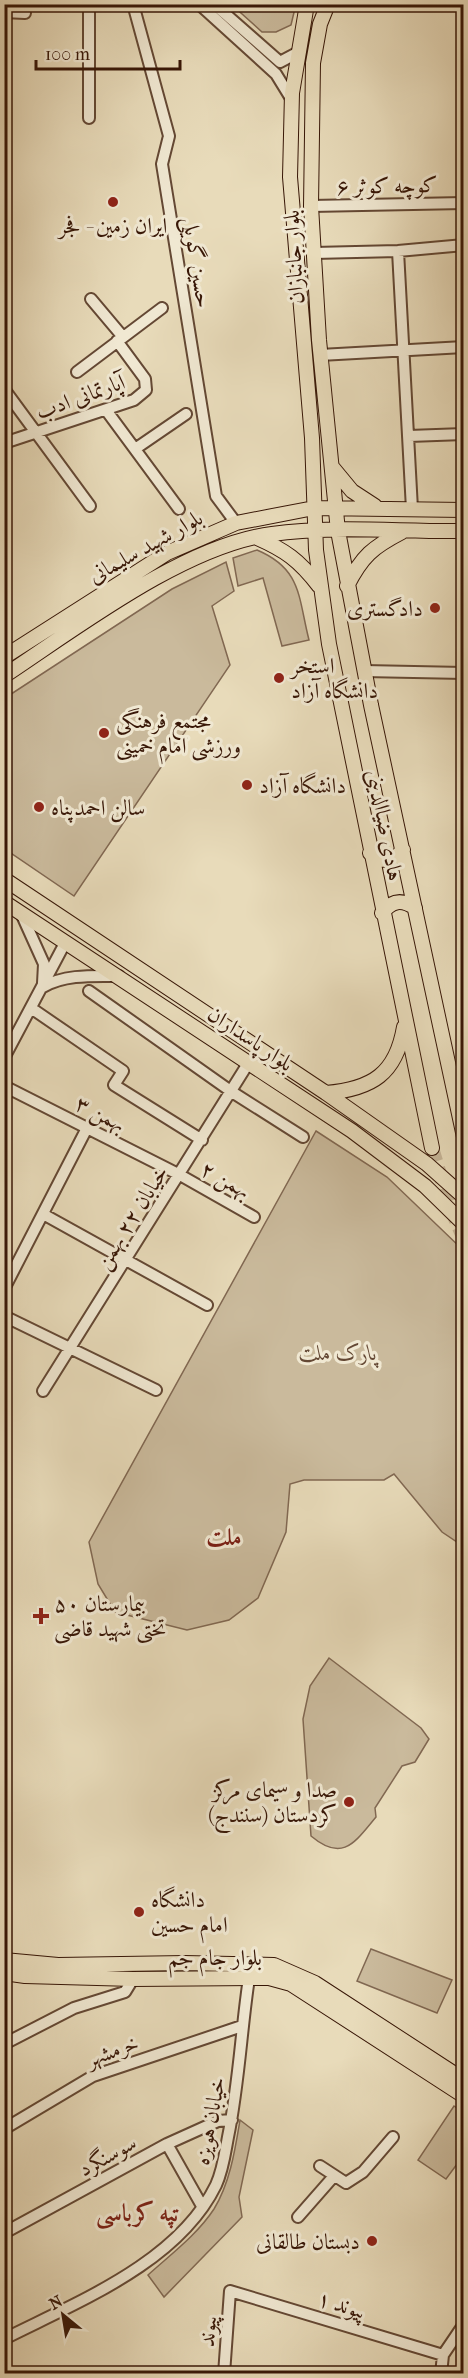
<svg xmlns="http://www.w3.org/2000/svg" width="468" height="2378" font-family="'IM FELL French Canon',Amiri,serif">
	<rect width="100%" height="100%" fill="#e8dbba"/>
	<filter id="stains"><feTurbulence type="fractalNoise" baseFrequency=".00333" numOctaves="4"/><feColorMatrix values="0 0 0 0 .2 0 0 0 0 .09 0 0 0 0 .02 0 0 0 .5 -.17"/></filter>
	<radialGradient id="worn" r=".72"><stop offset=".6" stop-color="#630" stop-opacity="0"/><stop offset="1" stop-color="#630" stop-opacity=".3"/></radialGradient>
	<path fill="#caba9c" stroke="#816852" stroke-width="1.5" d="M296 4 291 25 276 32H262L232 5Z
		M257 550C302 569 298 597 309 640L282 646 263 578 238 586 233 558Z
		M226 562 234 591 212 606 230 665 74 896 5 849V698L172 589Z
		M316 1131 387 1177 463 1250V1546L442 1532 394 1474 384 1480H304L290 1484 286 1532 258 1598 229 1620 187 1630 115 1612 98 1584 89 1542Z
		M329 1658 421 1728 429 1739 415 1762 402 1766 375 1808 376 1817C355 1842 343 1863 311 1836L303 1719 310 1686Z
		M371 1949 452 1980 437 2013 357 1981Z
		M454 2106 463 2112V2156L446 2179 418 2160Z
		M240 2120 253 2130 239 2197 242 2217 164 2297 148 2275C170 2255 197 2235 214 2209 230 2183 235 2150 240 2120Z"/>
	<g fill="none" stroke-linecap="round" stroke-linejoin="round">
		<path stroke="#c5b496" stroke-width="14" stroke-dasharray="14 7" stroke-linecap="butt" d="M432 1148 450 1207 464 1239"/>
		<defs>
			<path id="minor" d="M89 4V118
				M133 4 169 136 162 164 216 496 236 523
				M199 4 276 74 292 100
				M214 4 280 62 297 53
				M4 12 25 13
				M311 206 464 203
				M398 251 412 509
				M314 253 398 251 464 245
				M91 299 123 337
				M320 355 464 347
				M77 372 162 308
				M4 389 90 506
				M106 410 179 509
				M409 436 464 434
				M4 443 134 400 146 390 145 379 117 341
				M135 449 186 414
				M364 671 464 673
				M21 913 44 964 43 983
				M43 987C65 974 94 976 119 976
				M89 991 232 1092 303 1137
				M31 1008 123 1071 114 1085 202 1140
				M4 1058 65 943
				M4 1086 180 1175 254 1217
				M43 1214 207 1305
				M4 1289 87 1128
				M4 1316 156 1390
				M43 1391 249 1062
				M4 2044 74 2008 125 1992 133 1979
				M4 2129 93 2076 242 2026
				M167 2144 202 2206
				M320 2166 346 2183 363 2172 393 2137
				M298 2217 334 2176
				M4 2233 167 2144 218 2121 232 2120
				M4 2339C77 2302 178 2263 216 2185 223 2170 225 2153 228 2137 239 2084 241 2031 249 1978
				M224 2374 230 2291 443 2355
				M441 2374 443 2355 464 2324"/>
			<path id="major" d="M307 4 292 93 290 177 312 438 316 550 329 644 432 1148
				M328 4 320 24 313 63 311 206 319 340 338 531 371 705 464 1137
				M333 468 352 491 375 506
				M255 537C285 550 299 560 319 586
				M347 586C362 556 373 547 402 532
				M4 657 167 553 236 523 314 508 464 510
				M4 676C78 627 185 545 272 534 335 525 400 532 464 531
				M370 853C382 863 393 862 403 850
				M4 879 326 1093 427 1164 464 1197
				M4 902 352 1131 425 1186 464 1224
				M382 913C392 900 402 899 415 908
				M326 1093C372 1089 396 1074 404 1027
				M4 1960 58 1965 185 1963 274 1965 315 1983 464 2080
				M4 1973 25 1976 133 1979 269 1978 291 1984 464 2096"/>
		</defs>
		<use href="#minor" stroke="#644834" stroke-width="14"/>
		<use href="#major" stroke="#381707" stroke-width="16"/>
		<use href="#minor" stroke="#f0e8d2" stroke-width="10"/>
		<use href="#major" stroke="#e8dbba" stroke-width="14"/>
	</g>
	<g fill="#8f2418" stroke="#f0e8d2" stroke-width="2">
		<circle cx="113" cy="202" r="6"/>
		<circle cx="435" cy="608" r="6"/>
		<circle cx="279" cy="678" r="6"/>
		<circle cx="104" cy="733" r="6"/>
		<circle cx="247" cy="785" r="6"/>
		<circle cx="39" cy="807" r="6"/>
		<path d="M38 1607h6v6h6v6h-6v6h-6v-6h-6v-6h6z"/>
		<circle cx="349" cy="1802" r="6"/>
		<circle cx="139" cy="1912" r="6"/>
		<circle cx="372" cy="2241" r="6"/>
	</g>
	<g text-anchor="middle" stroke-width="6" stroke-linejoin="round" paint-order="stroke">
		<g font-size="22" fill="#381707" stroke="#f0e8d2">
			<text transform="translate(387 185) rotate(-1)" y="8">کوچه کوثر ۶</text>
			<text transform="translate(293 257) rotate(-93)" y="8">بلوار جانبازان</text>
			<text transform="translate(198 262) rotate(81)" y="8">حسین گویلی</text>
			<text transform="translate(80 396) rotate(-20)" y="8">آپارتمانی ادب</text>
			<text transform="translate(145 546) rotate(-29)" y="8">بلوار شهید سلیمانی</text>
			<text transform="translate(386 825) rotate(79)" y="8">هادی ضیاالدینی</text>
			<text transform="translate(251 1038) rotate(34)" y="8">بلوار پاسداران</text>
			<text transform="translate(101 1113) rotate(27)" y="8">بهمن ۳</text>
			<text transform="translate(226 1179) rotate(29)" y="8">بهمن ۲</text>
			<text transform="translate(131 1217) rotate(-58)" y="8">خیابان ۲۲ بهمن</text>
			<text x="215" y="1965">بلوار جام جم</text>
			<text transform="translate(112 2050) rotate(-20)" y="8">خرمشهر</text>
			<text transform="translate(209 2121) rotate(-79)" y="8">خیابان هویزه</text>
			<text transform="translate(107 2155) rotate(-29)" y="8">سوسنگرد</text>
			<text transform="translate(342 2304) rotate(17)" y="8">پیوند ۱</text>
			<text transform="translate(207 2331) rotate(-86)" y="8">پیوند</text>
		</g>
		<g font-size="22" fill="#381707" stroke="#f0e8d2" text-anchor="start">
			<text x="113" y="233" text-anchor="middle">ایران زمین - فجر</text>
			<text x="423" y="616" text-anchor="end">دادگستری</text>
			<text x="291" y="673">استخر<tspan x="291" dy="25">دانشگاه آزاد</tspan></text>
			<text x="116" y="728">مجتمع فرهنگی<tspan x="116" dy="25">ورزشی امام خمینی</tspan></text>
			<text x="259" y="793">دانشگاه آزاد</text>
			<text x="51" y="815">سالن احمدپناه</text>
			<text x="54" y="1611">بیمارستان ۵۰<tspan x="54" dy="25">تختی شهید قاضی</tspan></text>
			<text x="337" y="1797" text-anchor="end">صدا و سیمای مرکز<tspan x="337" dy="25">کردستان (سنندج)</tspan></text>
			<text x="151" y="1907">دانشگاه<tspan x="151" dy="25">امام حسین</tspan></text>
			<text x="360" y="2249" text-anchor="end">دبستان طالقانی</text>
		</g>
		<g font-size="22" font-style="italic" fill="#644834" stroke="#f0e8d2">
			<text x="338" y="1360">پارک ملت</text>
		</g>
		<g font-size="24" font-weight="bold" fill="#7a1f14" stroke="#f0e8d2">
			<text x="224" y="1545">ملت</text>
			<text x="138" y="2221">تپه کرباسی</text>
		</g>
	</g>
	<rect width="468" height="2378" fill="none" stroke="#e8dbba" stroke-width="24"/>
	<rect x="6" y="6" width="456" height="2366" fill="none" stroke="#381707" stroke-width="3"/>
	<rect x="12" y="12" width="444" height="2354" fill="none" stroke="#381707" stroke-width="1.5"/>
	<g transform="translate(63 2315) rotate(330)" stroke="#f0e8d2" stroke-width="4.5" paint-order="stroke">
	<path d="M0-4.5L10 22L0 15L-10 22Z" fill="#381707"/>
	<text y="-9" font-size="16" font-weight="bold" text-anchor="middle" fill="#381707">N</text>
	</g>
	<path d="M36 60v9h144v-9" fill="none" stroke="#381707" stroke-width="3"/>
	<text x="45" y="60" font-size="18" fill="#381707" stroke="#f0e8d2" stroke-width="4.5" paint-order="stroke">100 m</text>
	<rect width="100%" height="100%" filter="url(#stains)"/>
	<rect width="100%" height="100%" fill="url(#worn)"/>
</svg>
